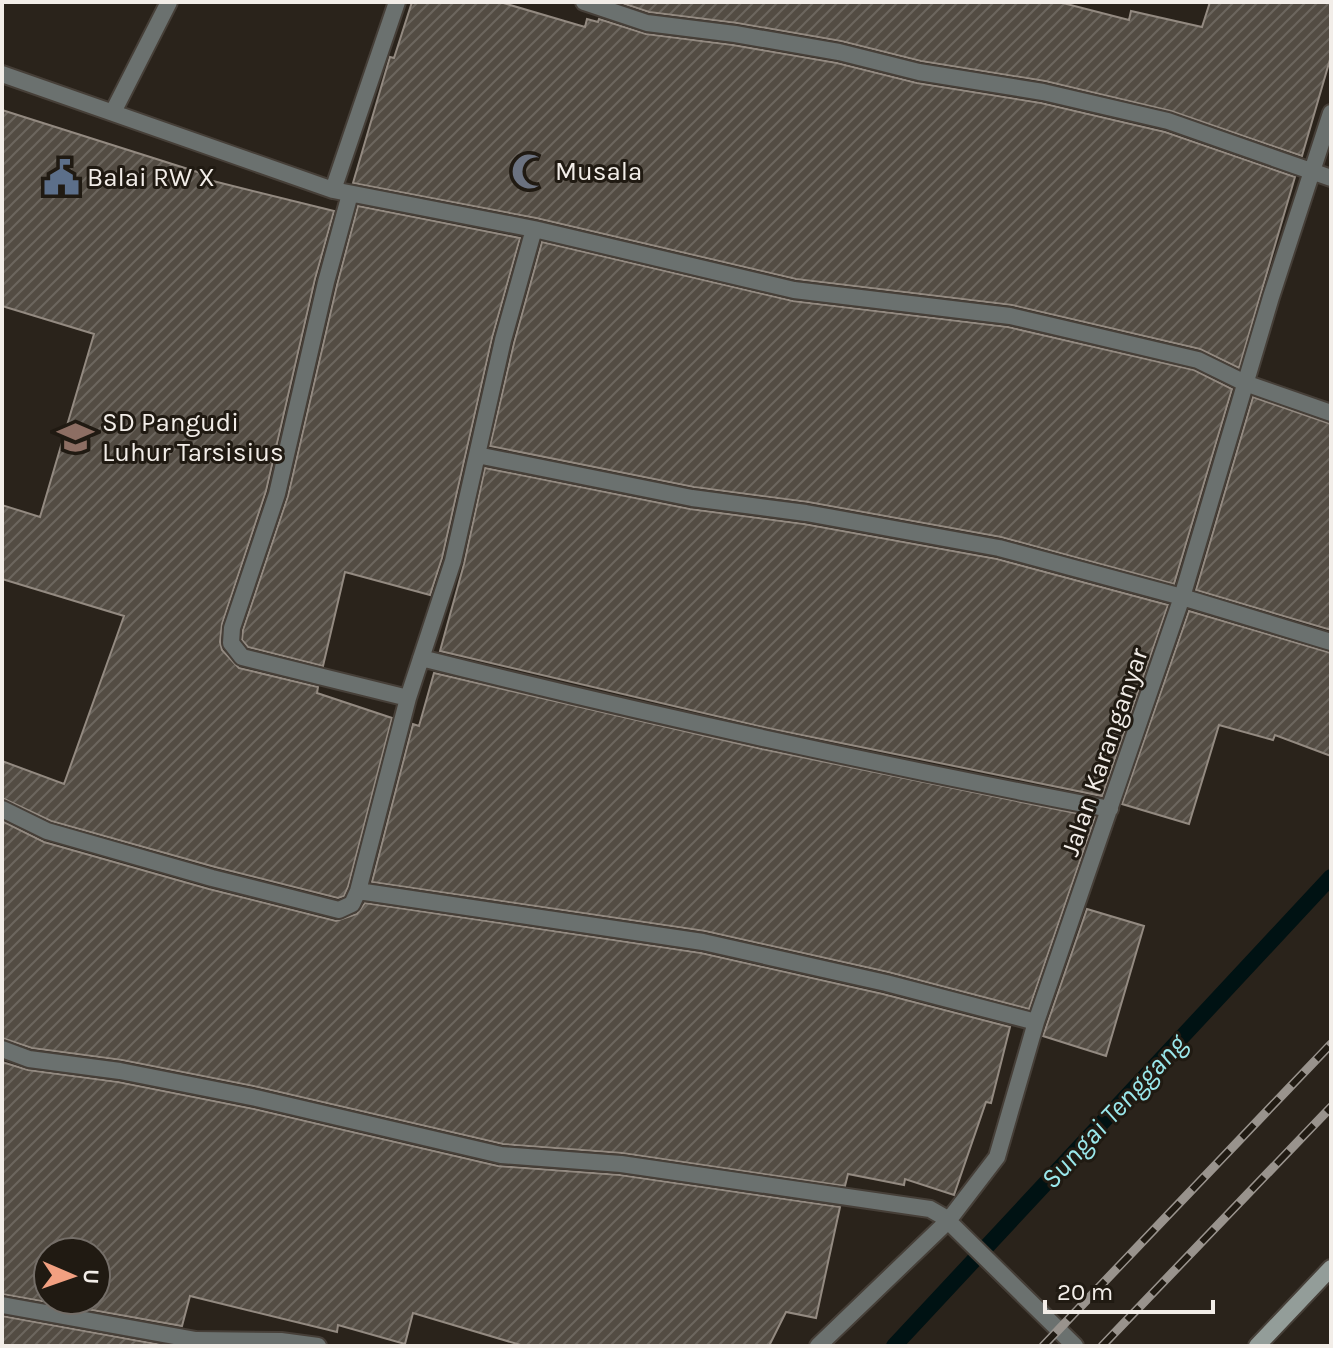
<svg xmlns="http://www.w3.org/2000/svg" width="1333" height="1348" font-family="Karla,sans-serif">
	<defs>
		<pattern id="building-hatch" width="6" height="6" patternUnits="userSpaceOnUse" patternTransform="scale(2)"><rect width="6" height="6" fill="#534c43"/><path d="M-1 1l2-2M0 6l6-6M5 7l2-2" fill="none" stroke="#6c665e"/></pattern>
	</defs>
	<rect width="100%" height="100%" fill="#2a231b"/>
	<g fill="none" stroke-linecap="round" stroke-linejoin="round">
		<path stroke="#001213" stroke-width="16" d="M894 1346 1331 877"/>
	</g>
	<path fill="url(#building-hatch)" stroke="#938a81" stroke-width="2" fill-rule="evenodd" d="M412 2H500L585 27 587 19 598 22 599 19 646 34 733 45 837 63 917 83 1041 103 1165 132 1295 177 1239 368 1200 349 1012 305 796 279 536 218 353 183 387 67 390 57 394 58Z
		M619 2H1059L1129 20 1131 11 1202 27 1210 2H1331V56L1302 156 1171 111 1045 81 921 61 841 41 737 23 649 12Z
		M2 110 210 176 209 180 334 211 315 279 266 491 222 624 220 642 222 650 239 668 318 687 317 693 392 718 348 887 344 896 338 898 215 867 51 821 2 798V761L64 784 124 616 2 579V505L40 517 94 334 2 306Z
		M358 206 520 238 492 338 442 558 430 595 345 572 323 666 248 647 242 640 243 630 288 496 337 285Z
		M542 242 793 301 1008 327 1194 370 1232 389 1174 584 1001 537 808 502 694 487 490 446 514 343Z
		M1253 397 1331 424V630L1196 590Z
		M485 468 690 509 804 524 997 559 1168 605 1102 796 767 728 440 651 464 564Z
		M1189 611 1331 653V756L1275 735 1273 740 1219 725 1189 824 1122 804Z
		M434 673 762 749 1095 817 1029 1009 888 972 705 931 372 882 413 724 419 726Z
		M2 821 44 842 209 889 336 921 357 914 365 903 701 953 883 994 1010 1027 991 1103 986 1102 954 1195 905 1179 904 1185 848 1174 845 1186 622 1153 503 1144 258 1087 122 1060 32 1048 2 1038Z
		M1087 909 1144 926 1106 1056 1043 1036Z
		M2 1062 28 1070 118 1082 254 1109 498 1166 620 1175 840 1207 816 1318 786 1312 769 1346H524L413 1313 405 1344 338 1325 337 1332 190 1296 182 1326 2 1294ZM48 1252H96V1300H48Z
		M2 1316 167 1346H2Z"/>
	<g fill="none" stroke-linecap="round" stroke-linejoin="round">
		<defs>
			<path id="street" d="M584 2 647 23 735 34 839 52 919 72 1043 92 1168 121 1331 178
				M2 74 333 190 534 229 794 290 1010 316 1198 360 1245 383 1331 413
				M113 112 169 2
				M333 190 397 2
				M350 194 326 282 277 494 232 628 231 643 242 657 408 698
				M477 455 692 498 806 513 999 548 1182 597 1331 642
				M421 658C649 715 879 765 1110 809
				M2 809 47 831 212 878 339 910 352 904 358 891 408 698 453 561 503 340 534 229
				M358 891 703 942 886 983 1036 1022
				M2 1049 29 1059 120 1071 256 1098 501 1155 621 1164 930 1209 944 1217 1075 1346
				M2 1305 196 1340 281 1341 318 1346
				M818 1346 948 1221 997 1157 1036 1022 1182 597 1271 297 1331 113"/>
			<path id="secondary" d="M1257 1346 1331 1268"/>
		</defs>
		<use href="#street" stroke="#463f38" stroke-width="20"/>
		<use href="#secondary" stroke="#463f38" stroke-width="20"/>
		<use href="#street" stroke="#6b716f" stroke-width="16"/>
		<use href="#secondary" stroke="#939d99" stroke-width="16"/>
		<defs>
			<path id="rail" d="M1043 1346 1331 1044
				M1102 1346 1331 1107"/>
		</defs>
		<use href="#rail" stroke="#99938d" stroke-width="9"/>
		<use href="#rail" stroke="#201a12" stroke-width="6" stroke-dasharray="18" stroke-linecap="butt"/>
	</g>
	<defs>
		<symbol id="mosque-bare" viewBox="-9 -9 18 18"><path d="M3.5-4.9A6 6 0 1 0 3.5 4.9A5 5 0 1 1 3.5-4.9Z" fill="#6b7280" stroke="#201a12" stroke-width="2.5" paint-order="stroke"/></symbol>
		<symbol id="civic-bare" viewBox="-9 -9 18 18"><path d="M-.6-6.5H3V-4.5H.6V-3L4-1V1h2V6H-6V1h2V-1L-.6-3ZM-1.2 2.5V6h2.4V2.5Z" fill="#5c6f8a" stroke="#201a12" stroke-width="2.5" paint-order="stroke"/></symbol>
		<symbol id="school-bare" viewBox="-9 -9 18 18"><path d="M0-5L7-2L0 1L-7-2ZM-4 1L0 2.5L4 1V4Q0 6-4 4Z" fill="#8d6e63" stroke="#201a12" stroke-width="2.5" paint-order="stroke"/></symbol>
	</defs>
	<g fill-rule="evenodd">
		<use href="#mosque-bare" x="504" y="146" width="51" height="51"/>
		<use href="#civic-bare" x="36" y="152" width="51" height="51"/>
		<use href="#school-bare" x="50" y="412" width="51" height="51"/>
	</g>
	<g text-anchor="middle" stroke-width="6" stroke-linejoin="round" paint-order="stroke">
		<g font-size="26" fill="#f2ede8" stroke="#201a12" text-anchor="start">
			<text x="555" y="180">Musala</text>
			<text x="87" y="186">Balai RW X</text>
			<text x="102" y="431">SD Pangudi<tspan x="102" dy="30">Luhur Tarsisius</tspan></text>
		</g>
		<g font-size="26" fill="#f2ede8" stroke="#201a12">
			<text transform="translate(1104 752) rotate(-71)" y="9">Jalan Karanganyar</text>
		</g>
		<g font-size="28" font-style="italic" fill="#9ae8ec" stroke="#201a12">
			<text transform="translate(1113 1111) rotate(-47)" y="10">Sungai Tenggang</text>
		</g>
	</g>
	<rect width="1333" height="1348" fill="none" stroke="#f2ede8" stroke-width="8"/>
	<g transform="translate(72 1276) rotate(92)"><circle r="38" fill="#201a12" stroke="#746e68" stroke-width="2"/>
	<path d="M0-6L14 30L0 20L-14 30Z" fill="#f2a081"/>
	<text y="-12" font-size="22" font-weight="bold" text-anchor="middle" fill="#f2ede8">U</text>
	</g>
	<path d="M1045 1300v12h168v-12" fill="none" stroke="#f2ede8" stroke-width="4"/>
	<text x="1057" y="1300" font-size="24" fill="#f2ede8" stroke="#201a12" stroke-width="6" paint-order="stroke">20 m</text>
</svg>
